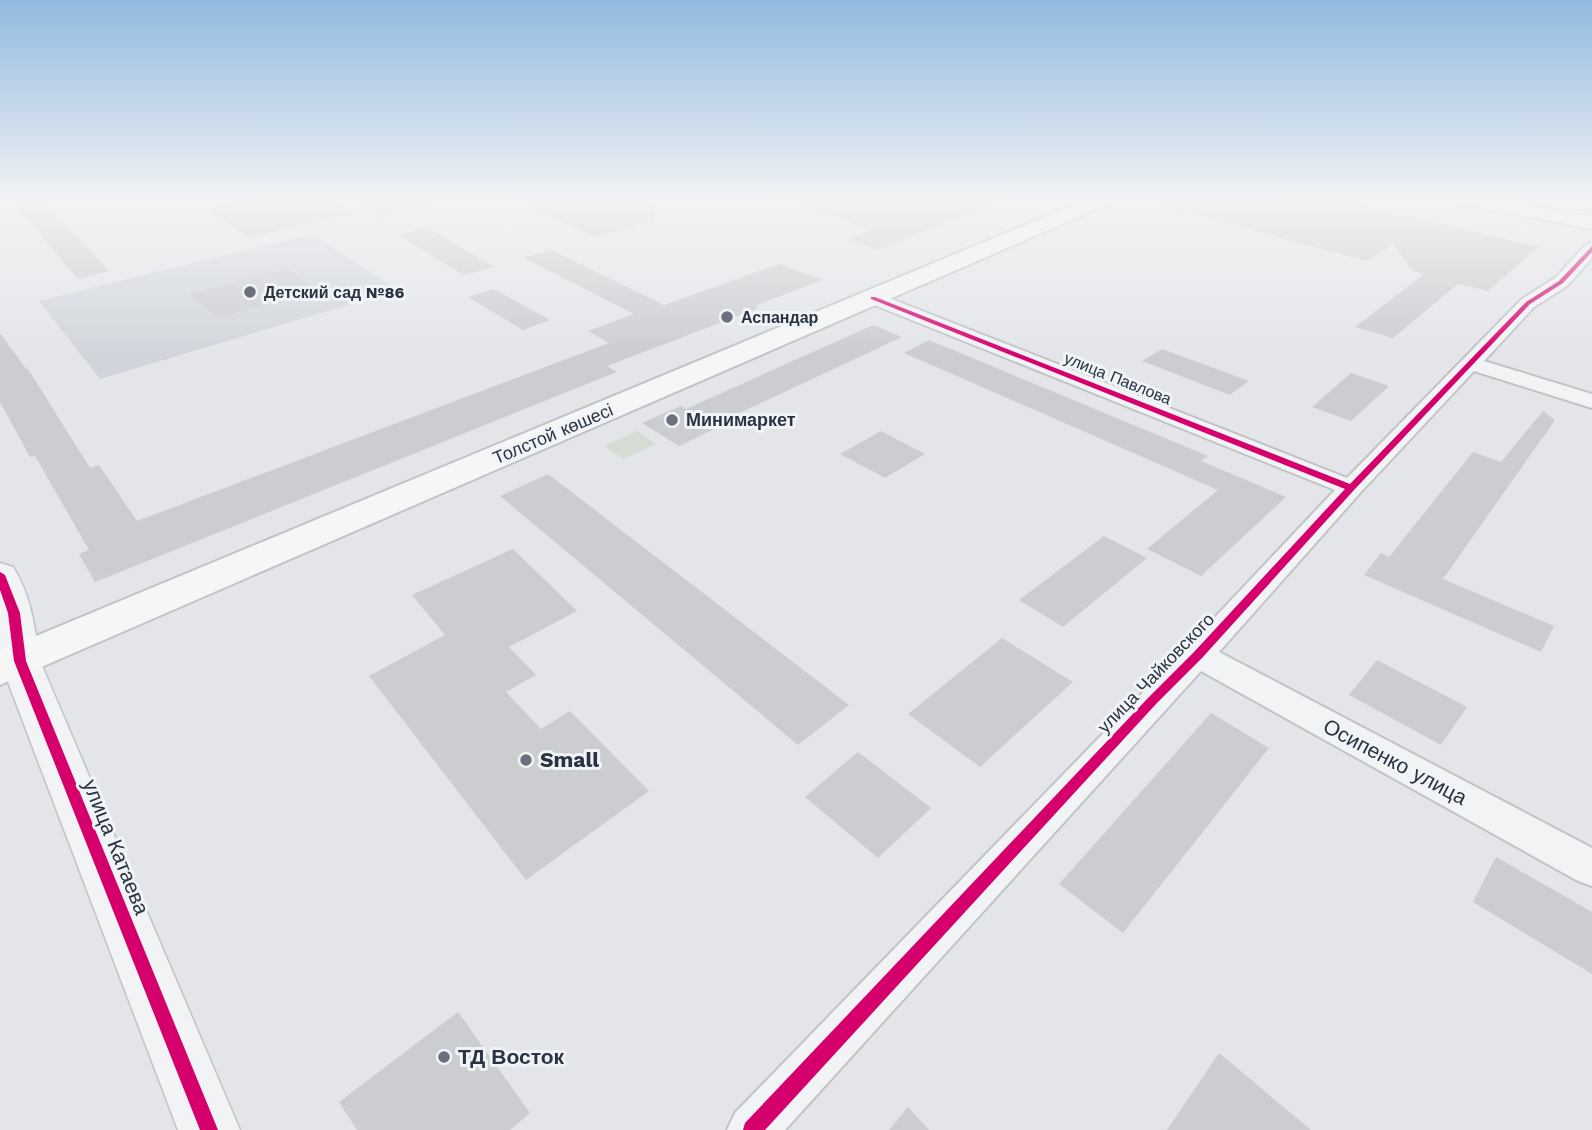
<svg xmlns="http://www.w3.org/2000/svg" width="1592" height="1130" font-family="'Work Sans',sans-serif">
	<rect width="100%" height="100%" fill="#e3e5e8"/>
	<path fill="#d1d5db" d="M344 198H467L380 219Z
		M311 234 398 290 100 379 39 301Z"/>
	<path fill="#d4dcd3" d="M637 431 656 444 623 459 605 446Z"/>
	<path fill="#cbcdd0" d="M261 198H325L352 214 248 238 209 209Z
		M510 198H652L655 221 594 237Z
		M789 198H1005V199L877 250 847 239 873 230 789 201Z
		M1155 198H1331L1539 247 1488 291 1458 284 1393 338 1355 327 1424 274 1413 271 1393 244 1367 261 1154 204Z
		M42 200 109 271 78 279 15 205Z
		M426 227 494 267 464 275 397 235Z
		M551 250 664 305 779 264 822 280 755 306 759 308 607 366 617 372 95 582 79 554 89 550 35 456 30 457 0 402V333L26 369H28L90 468 99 465 137 521 609 343 588 331 634 314 524 258Z
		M287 268 318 290 216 318 189 294Z
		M494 289 550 320 523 330 468 297Z
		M873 325 902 337 714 425 718 427 679 446 642 423 681 406 686 409Z
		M929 340 1208 456 1201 461 1286 497 1201 576 1147 549 1218 490 904 353Z
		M1162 349 1249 381 1230 395 1142 361Z
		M1351 373 1389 386 1351 421 1312 407Z
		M1543 411 1555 420 1443 579 1554 626 1541 652 1364 575 1381 553 1389 557 1473 452 1501 462Z
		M881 431 925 454 885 478 840 454Z
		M548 474 849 705 798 745 500 496Z
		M1104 536 1147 558 1063 627 1019 600Z
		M513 549 577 611 509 647 536 675 506 692 541 729 570 711 649 791 526 880 369 676 445 635 412 595Z
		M1002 638 1073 682 980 767 908 714Z
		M1377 660 1467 707 1441 745 1349 695Z
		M1211 713 1269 748 1123 933 1059 884Z
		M858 752 931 808 878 858 805 797Z
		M1496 857 1592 912V974L1473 902Z
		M458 1012 530 1113 510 1130H357L339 1102Z
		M1219 1053 1311 1130H1167Z
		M908 1107 929 1130H889Z"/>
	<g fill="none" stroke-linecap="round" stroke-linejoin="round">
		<defs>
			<path id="minor" d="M1592 243V258L1567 286 1534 307 1484 361 1592 394V408L1474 371 1360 493 1219 652 1592 848V886L1578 881 1201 671 785 1130H727L735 1113 1187 647 1335 490 867 302 864 298 867 294H879L1347 478 1522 299 1555 278 1586 245Z"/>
			<path id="tertiary" d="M0 563 13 567C31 595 35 628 40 661L240 1130H178L0 661Z"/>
			<path id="secondary" d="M1090 198H1116L1113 202 0 685V651Z
				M1451 198H1491L1592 217V229L1461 204Z"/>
		</defs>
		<use href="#minor" stroke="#c1c3c6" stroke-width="4"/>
		<use href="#tertiary" stroke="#c1c3c6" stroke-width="3"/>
		<use href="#secondary" stroke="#c1c3c6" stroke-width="4"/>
		<use href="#minor" fill="#f2f3f5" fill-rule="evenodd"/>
		<use href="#tertiary" fill="#f2f3f5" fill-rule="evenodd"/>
		<use href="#secondary" fill="#f6f6f7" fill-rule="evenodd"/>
		<defs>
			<path id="cycleway" d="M1592 246V252L1563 283 1530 304 1354 490 1202 658 1156 704 765 1130H743L745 1123 1148 698 1194 652 1345 489 871 299V297H875L1350 484 1526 302 1559 281Z
				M0 572 5 575 20 613 26 661 218 1130H200L14 661 8 613 0 590Z"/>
		</defs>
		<use href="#cycleway" stroke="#f0f4f7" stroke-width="5"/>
		<use href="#cycleway" fill="#d6006c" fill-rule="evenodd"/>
	</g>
	<linearGradient id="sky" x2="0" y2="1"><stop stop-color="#92bae0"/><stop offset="0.56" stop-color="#f2f3f5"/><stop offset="1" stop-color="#f2f3f5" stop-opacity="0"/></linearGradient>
	<rect width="1592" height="356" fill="url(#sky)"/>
	<g fill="#6a717c" stroke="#f0f4f7" stroke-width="2.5">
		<circle cx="250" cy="292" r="7"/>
		<circle cx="727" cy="317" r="7"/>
		<circle cx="672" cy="420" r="7"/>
		<circle cx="526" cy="760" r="7"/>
		<circle cx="444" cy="1057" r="7"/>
	</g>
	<g text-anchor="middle" stroke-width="6" stroke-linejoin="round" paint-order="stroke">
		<g font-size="16" font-weight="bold" fill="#293342" stroke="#f0f4f7" text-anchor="start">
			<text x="264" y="298">Детский сад №86</text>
			<text x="741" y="323">Аспандар</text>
		</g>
		<g font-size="16" fill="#293342" stroke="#f0f4f7">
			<text transform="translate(1118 378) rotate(22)" y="6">улица Павлова</text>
		</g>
		<g font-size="18" font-weight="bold" fill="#293342" stroke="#f0f4f7" text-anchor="start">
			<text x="686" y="426">Минимаркет</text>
		</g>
		<g font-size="18" fill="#293342" stroke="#f0f4f7">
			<text transform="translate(553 434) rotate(-23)" y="6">Толстой көшесі</text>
			<text transform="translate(1156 673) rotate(-46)" y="6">улица Чайковского</text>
		</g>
		<g font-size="21" font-weight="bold" fill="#293342" stroke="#f0f4f7" text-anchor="start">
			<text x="540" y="767">Small</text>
			<text x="458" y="1064">ТД Восток</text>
		</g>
		<g font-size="21" fill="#293342" stroke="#f0f4f7">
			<text transform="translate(1395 762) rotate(28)" y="7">Осипенко улица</text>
			<text transform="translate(116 847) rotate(68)" y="7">улица Катаева</text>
		</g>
	</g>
</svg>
